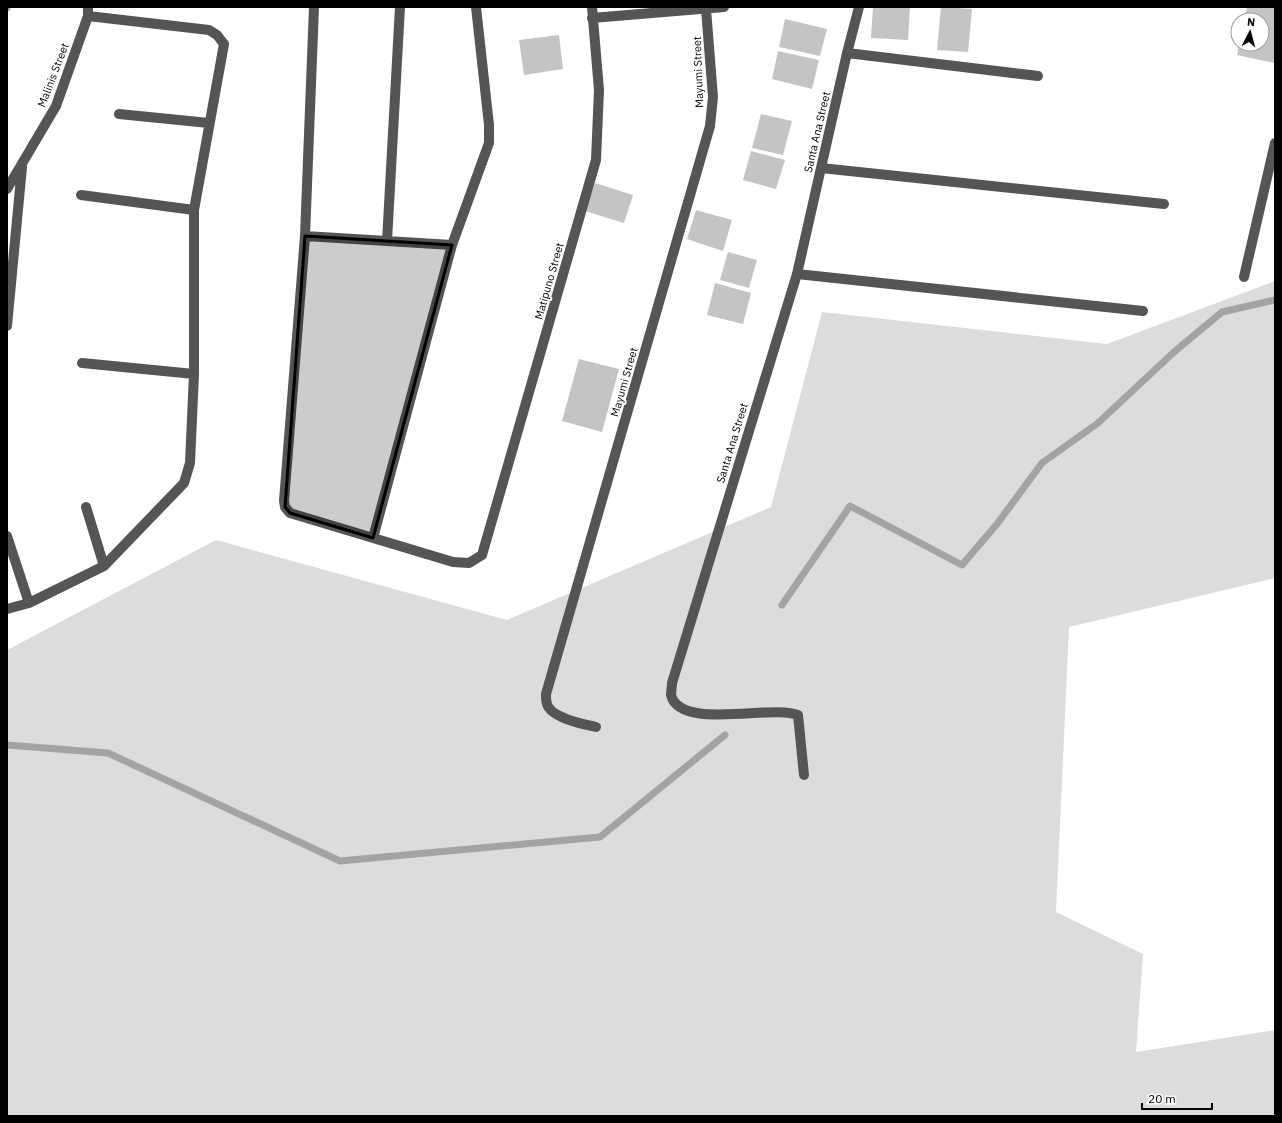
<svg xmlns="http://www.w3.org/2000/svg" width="1282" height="1123" font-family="'IBM Plex Sans',sans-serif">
	<rect width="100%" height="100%" fill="#fff"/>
	<path fill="#dcdcdc" d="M1275 281V578L1069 627 1056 912 1143 954 1136 1052 1275 1030V1116H7V650L216 540 507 620 771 507 822 312 1107 344Z"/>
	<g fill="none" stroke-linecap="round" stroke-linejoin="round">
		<path stroke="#a3a3a3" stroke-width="7" d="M7 8V7
			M782 605 850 506 962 565 997 524 1042 463 1098 423 1174 352 1222 312 1275 300
			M7 745 108 753 340 861 600 837 725 735"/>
	</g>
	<path fill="#c4c4c4" d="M873 7H910L908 40 871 38Z
		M941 7 972 9 968 52 937 50Z
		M1247 7H1275L1274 63 1237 55 1239 44H1262V20H1244Z
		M785 19 827 29 820 56 779 47Z
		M559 35 563 69 524 75 519 40Z
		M778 51 819 60 812 89 772 79Z
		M761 114 792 121 783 155 752 148Z
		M751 151 785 160 776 189 743 180Z
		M595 183 633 195 624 223 585 211Z
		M696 210 732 220 723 251 687 239Z
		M728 252 757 260 749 288 720 280Z
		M715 283 751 293 743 324 707 315Z
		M579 359 619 369 602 432 562 421Z"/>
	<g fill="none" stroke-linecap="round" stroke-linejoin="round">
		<path stroke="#555" stroke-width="10" d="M314 7 305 236 284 501 285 507 290 513 453 562 469 563 482 555 596 160 599 90 592 7
			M592 18 724 7
			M847 53 1038 76
			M119 114 209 123
			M821 168 1164 204
			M7 189 56 106 88 16V7
			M81 195 194 210
			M305 236 452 245
			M387 241 400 7
			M797 274 1143 311
			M1244 277 1275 143
			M7 326 22 167
			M82 363 194 374
			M86 507 104 566
			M7 536 29 603
			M373 538 452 245 489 143V125L476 7
			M7 609 29 603 104 566 184 483 190 463 194 374V210L224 44 217 35 209 30 88 16
			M596 727C583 724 551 718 547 704 546 701 546 697 546 694L710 126 713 97 706 9
			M804 775 798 715C773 704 680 731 671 695 671 692 672 687 672 683L797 274 847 53 859 7"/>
	</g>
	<path fill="#000" fill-opacity="0.2" stroke="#000" stroke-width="3" stroke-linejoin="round" d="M305 236 452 245 373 538 290 513 285 507Z"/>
	<g text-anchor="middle" stroke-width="4" stroke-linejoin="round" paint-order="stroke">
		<g font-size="11" fill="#000" stroke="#fff">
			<text transform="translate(698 72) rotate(-92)" y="4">Mayumi Street</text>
			<text transform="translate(53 75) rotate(-69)" y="4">Malinis Street</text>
			<text transform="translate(817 132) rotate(-77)" y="4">Santa Ana Street</text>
			<text transform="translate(549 281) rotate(-74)" y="4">Matipuno Street</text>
			<text transform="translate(624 382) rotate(-74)" y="4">Mayumi Street</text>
			<text transform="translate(732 443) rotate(-73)" y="4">Santa Ana Street</text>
		</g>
	</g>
	<rect width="1282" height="1123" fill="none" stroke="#000000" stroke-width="16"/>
	<g transform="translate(1250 32) rotate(6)"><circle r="19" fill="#ffffff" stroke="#999999"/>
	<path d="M0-3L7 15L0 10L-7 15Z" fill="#000000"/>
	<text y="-6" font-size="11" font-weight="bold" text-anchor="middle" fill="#000000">N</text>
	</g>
	<path d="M1142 1103v6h70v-6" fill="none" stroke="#000000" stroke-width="2"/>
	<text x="1148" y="1103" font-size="12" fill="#000000" stroke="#ffffff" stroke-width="3" paint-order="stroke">20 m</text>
</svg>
